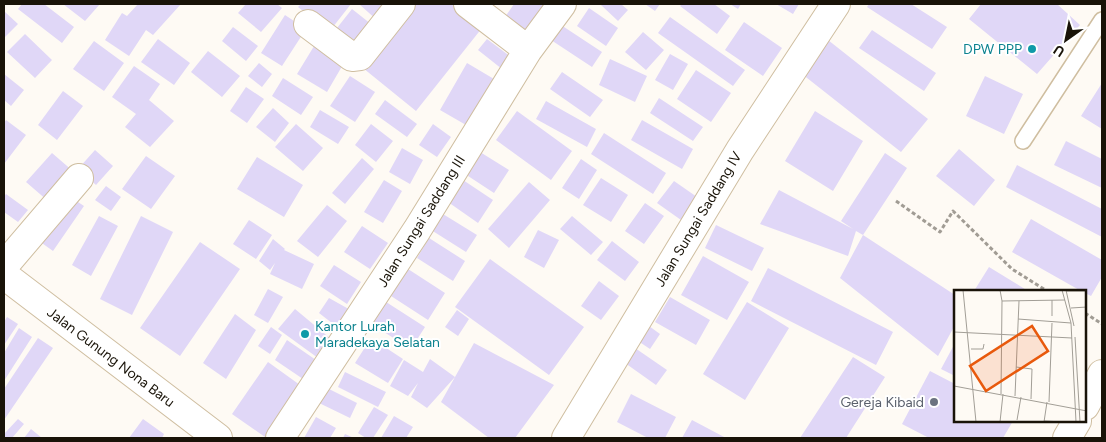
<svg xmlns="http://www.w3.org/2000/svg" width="1106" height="442" font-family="Figtree,sans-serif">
	<rect width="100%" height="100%" fill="#fefaf4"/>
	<path fill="#e0d7f7" d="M22 4H44L74 27 62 43 18 9Z
		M63 4H100L85 21Z
		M138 4H181L153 35 146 30 129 56 105 40 122 13 127 16Z
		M246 4H277L282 8 261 32 238 13Z
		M301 4H351L329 32 298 7Z
		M359 4H394L378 21Z
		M406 4H452L482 28 416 111 358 64Z
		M514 4H549L528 33 505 17Z
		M603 4H621L628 10 618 21 601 5Z
		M645 4H660L655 11Z
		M682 4H714L730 16 717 34 680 6Z
		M730 4H741L738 9Z
		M776 4H799L793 14Z
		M869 4H911L947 27 932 49 867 7Z
		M981 4H1057L1080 25 1037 74 969 19Z
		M589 8 618 28 606 46 577 26Z
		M352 9 371 24 356 43 337 28Z
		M4 11 18 24 4 38Z
		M285 15 306 29 282 66 261 53Z
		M670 17 745 70 733 86 658 33Z
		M744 22 782 48 763 76 725 50Z
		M561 25 602 52 592 67 551 40Z
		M233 27 258 46 246 61 222 41Z
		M872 30 936 73 924 91 859 48Z
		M643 32 664 50 646 70 625 52Z
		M25 34 52 60 35 78 7 52Z
		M319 38 348 56 327 92 297 74Z
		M158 39 190 63 174 85 141 62Z
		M487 39 511 57 502 69 478 50Z
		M828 40 928 119 901 152 802 74Z
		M94 41 124 63 104 91 73 69Z
		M208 51 240 76 222 97 191 72Z
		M670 54 688 64 673 90 655 80Z
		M610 59 647 76 635 102 599 85Z
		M259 63 272 74 262 87 248 76Z
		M467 63 494 79 466 125 440 110Z
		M134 66 160 84 149 100 174 121 150 147 125 127 136 114 112 97Z
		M696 70 731 93 711 122 677 99Z
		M562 72 603 100 590 117 550 89Z
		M4 74 24 90 11 106 4 100Z
		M350 76 375 92 355 122 330 106Z
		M985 76 1023 94 1004 134 966 116Z
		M283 78 313 97 301 115 272 96Z
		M1102 83V129L1081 116Z
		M246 87 264 99 247 123 230 111Z
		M63 91 83 106 57 140 38 125Z
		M659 98 703 127 693 141 650 113Z
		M385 100 417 124 407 137 375 114Z
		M546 101 596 129 587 147 536 119Z
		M273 108 289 123 275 142 256 127Z
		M320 110 349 127 338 144 310 127Z
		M517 111 572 151 551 180 496 140Z
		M815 111 863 141 833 191 785 161Z
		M6 120 26 135 4 164V123Z
		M642 120 693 149 682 169 631 140Z
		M296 124 323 148 303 171 275 147Z
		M371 124 393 141 376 162 355 145Z
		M433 124 451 137 437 157 419 145Z
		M604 133 666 173 653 194 591 154Z
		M1066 141 1102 159V188L1054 165Z
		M402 148 423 160 410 184 389 172Z
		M959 149 995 180 974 206 936 176Z
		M95 150 113 166 96 185 78 169Z
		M480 152 509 170 494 193 465 174Z
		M52 153 74 172 48 201 26 182Z
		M885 153 907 168 863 235 856 231 848 256 760 224 779 190 853 229 841 221Z
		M146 156 175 176 151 209 122 189Z
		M257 157 303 185 284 217 237 189Z
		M362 158 374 169 345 204 332 193Z
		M581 159 597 170 579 199 562 188Z
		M1017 165 1102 209V237L1006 187Z
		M601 178 628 195 611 222 583 205Z
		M384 180 402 191 383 223 364 212Z
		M463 180 493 200 478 223 448 202Z
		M674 181 697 197 681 220 657 203Z
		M529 182 550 200 509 248 488 229Z
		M106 186 121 197 111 211 95 200Z
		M6 194 28 210 18 222 4 212V197Z
		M69 196 84 206 53 251 39 241Z
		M645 203 664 216 644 244 625 231Z
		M327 205 347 221 318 257 297 241Z
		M438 211 477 235 466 252 428 228Z
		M99 216 118 226 91 276 72 265Z
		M141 216 173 232 132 315 100 299Z
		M572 216 603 242 591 255 560 229Z
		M1031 219 1102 260V277L1091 296 1085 293V291H1081L1012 252Z
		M249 220 272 235 256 259 233 244Z
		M716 225 764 248 752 271 705 248Z
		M362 226 388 243 370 269 344 252Z
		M538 230 559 240 544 268 524 257Z
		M863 235 955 295V325L938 356 840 278Z
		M429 238 465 261 453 281 417 258Z
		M273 239 285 249 284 250 314 264 302 289 270 274 275 263 270 270 259 261Z
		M612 241 639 262 625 281 597 260Z
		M200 242 240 269 180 356 140 328Z
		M703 256 749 282 727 320 681 295Z
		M490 259 584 327 549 375 455 307Z
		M334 265 361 282 347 304 320 286Z
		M989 267 1028 291H974Z
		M768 268 893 332 876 365 751 301Z
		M408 269 445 293 428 320 391 296Z
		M599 281 619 296 601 320 581 306Z
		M268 289 283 297 268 323 254 315Z
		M670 297 710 320 696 345 655 322Z
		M329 298 354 312 341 330 319 313Z
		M383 300 425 327 411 349 368 322Z
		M747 302 789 328 745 400 703 374Z
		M295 309 331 339 318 358 278 329Z
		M457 310 469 319 458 336 445 327Z
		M235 314 256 330 226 379 203 363Z
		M7 317 18 324 4 345V322Z
		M649 326 660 334 650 349 638 341Z
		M271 327 282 335 270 354 258 346Z
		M19 328 32 337 4 381V353Z
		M38 338 53 348 4 420V389Z
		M371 338 403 359 388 383 355 363Z
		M287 340 316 360 303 379 275 360Z
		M474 343 554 385 515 438H489L441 402 455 377 427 408 411 397 418 383 408 396 390 386 404 360 423 372 430 359 455 377Z
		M955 343V376L941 369Z
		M635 348 667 370 656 385 625 363Z
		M853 357 885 377 846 438H800Z
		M268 362 300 385 265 437 232 414Z
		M930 371 955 384V421H1013L1003 438H929L902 424Z
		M345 372 386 392 378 407 338 387Z
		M325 387 357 403 350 418 317 402Z
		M631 394 676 417 665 438H648L617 422Z
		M374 407 388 415 373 438H366L358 433Z
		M394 416 413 427 406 438H381Z
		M316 417 336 428 330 438H304Z
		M18 419 24 424 12 438H4V434Z
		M143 419 164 434 162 438H129Z
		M692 420 726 438H682Z
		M31 429 42 438H24Z
		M345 434 354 438H343Z"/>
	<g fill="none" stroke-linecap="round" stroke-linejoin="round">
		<defs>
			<path id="lane" d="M1023 141 1102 20"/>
			<path id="street" d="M468 4 528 50
				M308 24 352 57 360 56 401 4
				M4 266 79 178
				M4 275 218 438
				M280 438 417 230 528 50 562 4
				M566 438 740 150 836 4"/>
			<path id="secondary" d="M1085 406 1102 374
				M1067 438 1077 421"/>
		</defs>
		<use href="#lane" stroke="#cfbea0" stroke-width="18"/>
		<use href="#street" stroke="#cfbea0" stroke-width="30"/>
		<use href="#secondary" stroke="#cfbea0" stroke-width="30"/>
		<path stroke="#a19c94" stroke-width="3" stroke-dasharray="4 2.5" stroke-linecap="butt" d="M896 201 940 232 953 211 1012 269 1047 291
			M1085 313 1102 324"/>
		<use href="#lane" stroke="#fff" stroke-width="15"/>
		<use href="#street" stroke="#fff" stroke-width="28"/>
		<use href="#secondary" stroke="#fff" stroke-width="28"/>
	</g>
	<g fill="#0f9aa8" stroke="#fff" stroke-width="2">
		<circle cx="1032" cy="49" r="5"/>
		<circle cx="305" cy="334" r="5"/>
	</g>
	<circle fill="#6b7280" stroke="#fff" stroke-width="2" cx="934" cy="402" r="5"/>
	<g text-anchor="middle" stroke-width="4" stroke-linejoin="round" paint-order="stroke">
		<g font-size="14" fill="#0d838f" stroke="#fff" text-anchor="end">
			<text x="1022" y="54">DPW PPP</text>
			<text x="315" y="331" text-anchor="start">Kantor Lurah<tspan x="315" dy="16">Maradekaya Selatan</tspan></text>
		</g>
		<g font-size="14" fill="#191308" stroke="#fff">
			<text transform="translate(698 219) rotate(-59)" y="5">Jalan Sungai Saddang IV</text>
			<text transform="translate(421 221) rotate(-58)" y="5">Jalan Sungai Saddang III</text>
			<text transform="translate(111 357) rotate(37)" y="5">Jalan Gunung Nona Baru</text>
		</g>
		<g font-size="14" fill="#5b616d" stroke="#fff" text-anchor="end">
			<text x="924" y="407">Gereja Kibaid</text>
		</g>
	</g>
	<g transform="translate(954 290)">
		<rect width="132" height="132" fill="#fefaf4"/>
		<path fill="none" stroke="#a29e96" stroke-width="1" d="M9 0 22 132M46 0 48 11 47 104M108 0 117 33 122 132M112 0 120 36M112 1H133M48 11 111 10M117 18 133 17M98 26V10M64 29 117 33M0 42 118 48M121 47 126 132M17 59H29L30 54M62 77 78 79 77 109M0 96 133 121M61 106 65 11M95 112 98 33M63 130 67 107M90 131 109 132M46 132 49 104M90 132 93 112"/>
		<path fill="#e8590c" fill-opacity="0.15" stroke="#e8590c" stroke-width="2.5" d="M78 36 94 61 32 101 16 76Z"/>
		<rect width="132" height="132" fill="none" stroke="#191308" stroke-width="2.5"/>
	</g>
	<rect width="1106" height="442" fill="none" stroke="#191308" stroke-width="10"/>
	<g transform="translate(1066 40) rotate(213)" stroke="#ffffff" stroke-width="4" paint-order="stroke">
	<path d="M0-4L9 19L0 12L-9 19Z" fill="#191308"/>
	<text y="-8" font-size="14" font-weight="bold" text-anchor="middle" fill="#191308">U</text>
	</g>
</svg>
